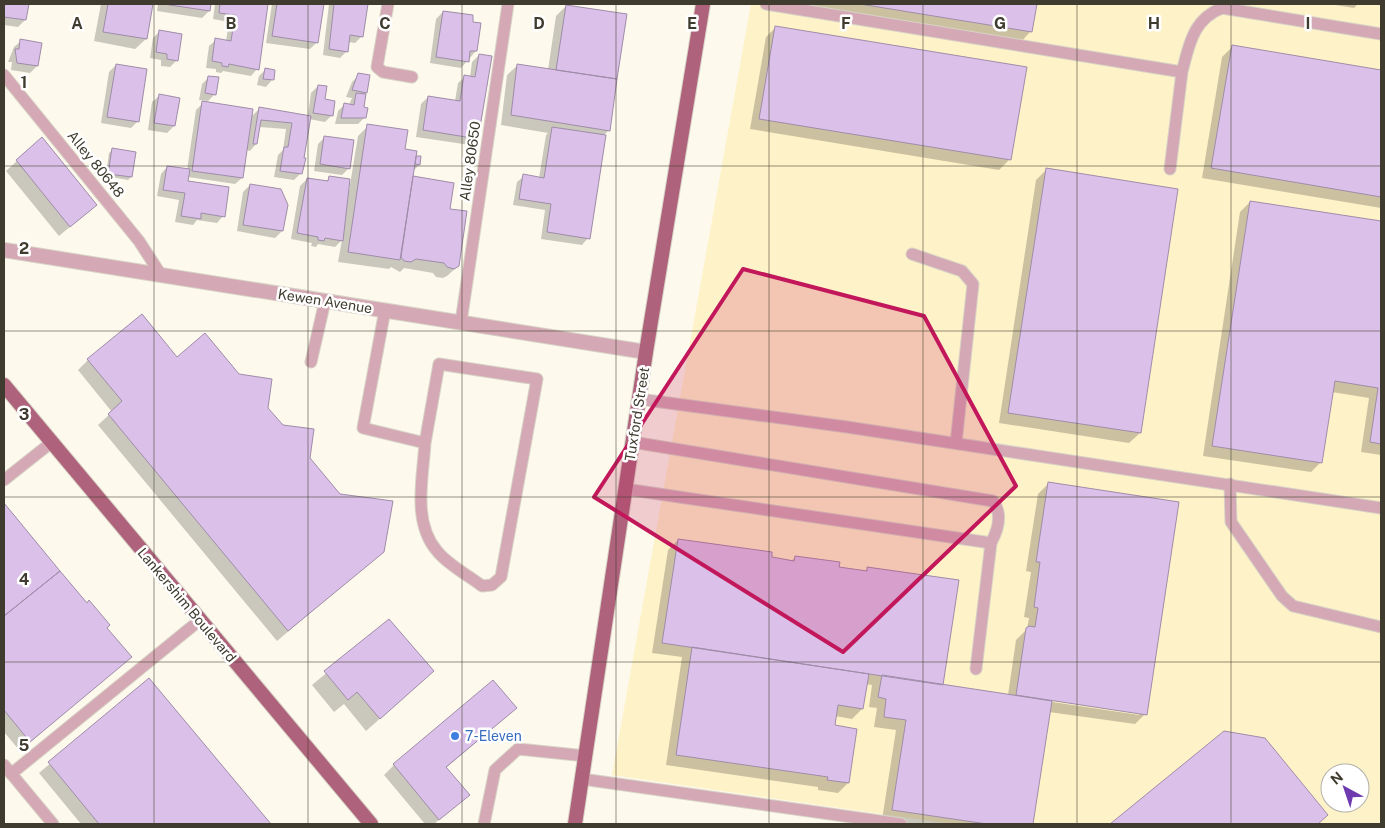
<svg xmlns="http://www.w3.org/2000/svg" width="1385" height="828" font-family="'Public Sans',sans-serif">
	<rect width="100%" height="100%" fill="#fdf9ec"/>
	<path fill="#fef2c8" fill-rule="evenodd" d="M751 4H1381V824H951L612 775ZM1330 773H1360V803H1330Z"/>
	<path fill="#0003" fill-rule="evenodd" d="M4 4H27L25 20 18 27 4 25Z
		M101 4H151L146 39 135 49 94 41Z
		M158 4H210L209 11 202 18 157 11Z
		M215 4H267L257 69 251 76 223 71 221 73 216 72V69L206 68 209 46 216 40 226 41 229 22 213 19Z
		M272 4H323L317 42 310 49 266 43Z
		M329 4H367L362 36 355 43 348 42 347 51 340 58 323 55Z
		M768 4H1036L1031 31 1018 45Z
		M1329 4H1358L1354 8Z
		M566 6 609 130 603 136 588 238 582 245 541 239 545 210 513 205 517 182 524 176 539 178 546 135 548 133 501 125 507 75 518 65 548 70 556 16Z
		M443 12 476 51 461 68 430 63 436 19Z
		M776 27 1025 68 1009 160 999 170 750 129 766 37Z
		M160 31 176 61 170 67 161 66V60L150 58 153 38Z
		M21 41 41 44 37 66 30 73 11 70 12 62H8L14 47Z
		M1233 46 1381 71V208L1202 178 1222 57Z
		M479 55 477 138 470 145 416 137 421 104 428 97 455 101 458 83 465 77H470L472 62Z
		M116 65 138 121 131 128 101 123 109 72Z
		M265 70 272 80 266 87 257 85 259 76Z
		M359 75 366 93 362 108 365 117 358 124H335L338 111 344 105H349L352 98 346 97 352 82Z
		M209 77 215 94 208 101 199 100 202 84Z
		M318 86 332 115 325 122 309 119 301 173 294 180 274 177 278 155 283 150 286 129 259 127 256 144 250 151 246 150 242 178 235 184 188 177 187 182 223 216 217 223 197 220 193 225 175 222 179 200 157 196 161 174 167 167 187 170 196 110 203 103 251 117 259 109 308 116 311 93Z
		M159 96 174 126 167 133 148 130 152 102Z
		M368 126 404 150 420 158 419 165 413 171 412 177 449 210 458 266 447 276 443 278 436 277 433 273 404 268 400 272 391 267 389 269 338 262 342 240 335 247 318 244 316 247 311 246 312 243 291 239 300 186 307 179 325 182 330 178 345 203H347L358 136Z
		M325 137 349 168 342 175 314 171 318 144Z
		M41 139 96 205 59 236 6 171Z
		M112 150 131 177 128 180 106 176 109 153Z
		M1046 170 1140 433 1129 443 999 423 1036 180Z
		M250 185 286 205 282 231 275 238 237 231 243 192Z
		M1250 202 1381 222V455L1361 452 1369 398 1332 392 1321 462 1311 472 1203 456 1240 212Z
		M177 359 266 408 383 551 277 641 98 425 112 412 78 370 88 360Z
		M1048 484 1145 714 1135 724 1049 712 1032 824H911L882 820 896 730 874 727 877 708 869 707 872 685 866 684 862 709 852 719 835 716 834 726 848 783 838 793 818 790V787L666 765 682 657 652 653 668 550 678 540 770 558 791 561 796 557 838 568 864 572 868 568 941 686 1008 695 1016 640 1027 629 1029 618 1024 617 1031 572 1026 571 1038 494ZM1046 699 1139 712V715L1046 701Z
		M4 505 130 657 20 751 4 732Z
		M389 621 419 684 366 731 344 704 334 712 312 685Z
		M149 680 270 824H81L39 773Z
		M516 708 446 768 468 795 434 824H425L384 775 394 765Z
		M1224 732 1326 815 1317 824H1114Z"/>
	<path fill="#dbc1e9" stroke="#9f8ca9" d="M4 4H29L26 20 4 17Z
		M108 4H153L147 39 103 32Z
		M163 4H211L210 11Z
		M220 4H268L259 70 229 64 228 67 222 66V63L212 61 215 38 231 41 235 15 219 13Z
		M277 4H324L318 43 272 36Z
		M334 4H368L363 37 350 35 348 52 329 49Z
		M860 4H1037L1032 32Z
		M566 5 627 14 617 79 556 70Z
		M443 11 473 15V22L481 23 477 51H470L469 62 436 57Z
		M775 26 1027 67 1011 160 759 119Z
		M159 30 182 34 178 61 167 59V54L156 52Z
		M20 39 42 43 38 66 17 63 15 49H19Z
		M1232 45 1381 70V197L1211 168Z
		M479 54 492 56 478 139 423 130 428 96 460 101 464 75 475 77Z
		M116 64 147 69 139 122 107 117Z
		M517 64 617 79 610 131 511 115Z
		M265 68 275 70 274 80 263 79Z
		M358 73 370 75 367 93 352 90Z
		M208 76 219 77 216 95 205 93Z
		M318 85 327 86 325 99 335 101 333 116 313 113Z
		M356 93 366 94 364 107 368 108 366 118H341L344 103 354 105Z
		M159 94 180 98 175 126 154 123Z
		M202 101 253 109 243 178 192 171Z
		M259 107 311 116 304 158H306L302 174 280 171 284 147H288L292 123 261 120 257 144H253Z
		M367 124 408 130 405 149 417 151 400 260 348 252Z
		M552 127 606 135 590 239 547 232 551 204 519 199 523 174 544 178Z
		M324 136 354 140 350 169 320 164Z
		M42 137 97 205 70 227 16 160Z
		M112 148 136 152 132 177 108 174Z
		M416 156H421L420 165 415 164Z
		M167 166 190 169 188 181 229 187 225 217 201 213V219L181 216 185 193 163 190Z
		M1046 168 1178 189 1141 433 1008 413Z
		M329 176 350 179 343 241 325 238 324 241 318 240V237L297 233 307 178 328 181Z
		M413 176 454 183 450 209 467 211 459 266 454 269 447 267 444 263 416 259 411 262 404 261 401 257Z
		M250 184 281 189 288 205 283 231 243 225Z
		M1250 201 1381 221V444L1370 442 1378 388 1335 381 1322 463 1212 446Z
		M142 314 177 357 205 333 239 374 272 379 268 408 283 425 314 429 310 458 340 494 393 501 384 552 288 631 108 414 122 401 87 359Z
		M1048 482 1179 502 1147 715 1016 695 1026 628 1029 626 1035 627 1038 608 1034 607 1040 562H1036Z
		M4 503 60 571 4 616Z
		M678 539 772 552V557L794 561 795 556 840 562 839 567 867 571V567L959 580 943 685 662 643Z
		M60 571 87 603 89 600 110 625 107 628 132 657 30 742 4 710V616Z
		M389 619 434 671 380 719 357 692 348 700 324 671Z
		M692 647 869 674 863 709 838 705 835 725 857 729 849 783 827 780 828 777 676 755Z
		M882 675 1052 701 1033 824H987L892 810 906 720 884 717 886 699 878 697Z
		M149 678 271 824H99L48 762Z
		M493 680 517 708 446 767 470 795 439 820 393 764Z
		M1224 731 1265 738 1328 815 1318 824H1110Z"/>
	<g fill="none" stroke-linecap="round" stroke-linejoin="round">
		<defs>
			<path id="service" d="M388 4 377 67 383 72 412 77
				M766 4 1182 72 1170 169
				M1182 72C1189 45 1193 19 1222 8L1381 34
				M4 75 139 241 161 275
				M912 254 962 271 973 284 956 443
				M385 310 363 428 425 443C423 477 412 522 437 551 448 565 468 575 482 586L492 585 501 577 537 379 439 364 425 443
				M461 322 508 4
				M311 362 325 301
				M639 399 847 427 1381 508
				M632 442 993 501C1003 514 998 530 991 543
				M4 480 52 442
				M1230 484 1231 522 1282 596 1293 606 1381 627
				M625 489 991 543 976 669
				M4 765 53 824
				M11 774 200 620
				M582 779 901 824
				M484 824 495 770 518 749 586 756"/>
			<path id="minor" d="M4 250 646 352"/>
			<path id="primary" d="M4 385 371 824
				M575 824 646 352 703 4"/>
		</defs>
		<use href="#service" stroke="#d7d3c6" stroke-width="13"/>
		<use href="#minor" stroke="#d7d3c6" stroke-width="16"/>
		<use href="#primary" stroke="#d7d3c6" stroke-width="16"/>
		<use href="#service" stroke="#d4a8b4" stroke-width="11"/>
		<use href="#minor" stroke="#d4a8b4" stroke-width="14"/>
		<use href="#primary" stroke="#ae627b" stroke-width="14"/>
	</g>
	<path fill="#c2185b" fill-opacity="0.2" stroke="#c2185b" stroke-width="4" stroke-linejoin="round" d="M743 269 924 316 1016 486 843 652 594 497Z"/>
	<path fill="none" stroke="#3f3b2e" stroke-width="1" stroke-opacity="0.55" d="M154 4V824M308 4V824M462 4V824M616 4V824M769 4V824M923 4V824M1077 4V824M1231 4V824M4 166H1381M4 331H1381M4 497H1381M4 662H1381"/>
	<circle fill="#3f7fe0" stroke="#fff" stroke-width="2" cx="455" cy="736" r="5"/>
	<g text-anchor="middle" stroke-width="5" stroke-linejoin="round" paint-order="stroke">
		<g font-size="14" fill="#3f3b2e" stroke="#fff">
			<text transform="translate(470 161) rotate(-82)" y="5">Alley 80650</text>
			<text transform="translate(96 164) rotate(51)" y="5">Alley 80648</text>
			<text transform="translate(325 301) rotate(9)" y="5">Kewen Avenue</text>
			<text transform="translate(637 414) rotate(-81)" y="5">Tuxford Street</text>
			<text transform="translate(187 605) rotate(50)" y="5">Lankershim Boulevard</text>
		</g>
		<g font-size="14" fill="#366cbe" stroke="#fff" text-anchor="start">
			<text x="465" y="741">7-Eleven</text>
		</g>
	</g>
	<g font-size="16" text-anchor="middle" font-weight="bold" fill="#3f3b2e" stroke="#fff" stroke-width="5" stroke-linejoin="round" paint-order="stroke">
		<text x="77" y="29">A</text>
		<text x="231" y="29">B</text>
		<text x="385" y="29">C</text>
		<text x="539" y="29">D</text>
		<text x="692" y="29">E</text>
		<text x="846" y="29">F</text>
		<text x="1000" y="29">G</text>
		<text x="1154" y="29">H</text>
		<text x="1308" y="29">I</text>
		<text x="24" y="88">1</text>
		<text x="24" y="254">2</text>
		<text x="24" y="420">3</text>
		<text x="24" y="585">4</text>
		<text x="24" y="751">5</text>
	</g>
	<rect width="1385" height="828" fill="none" stroke="#3f3b2e" stroke-width="10"/>
	<g transform="translate(1345 788) rotate(320)"><circle r="24" fill="#ffffff" stroke="#b2b1ab"/>
	<path d="M0-4L9 19L0 12L-9 19Z" fill="#6f3ab0"/>
	<text y="-8" font-size="14" font-weight="bold" text-anchor="middle" fill="#3f3b2e">N</text>
	</g>
</svg>
